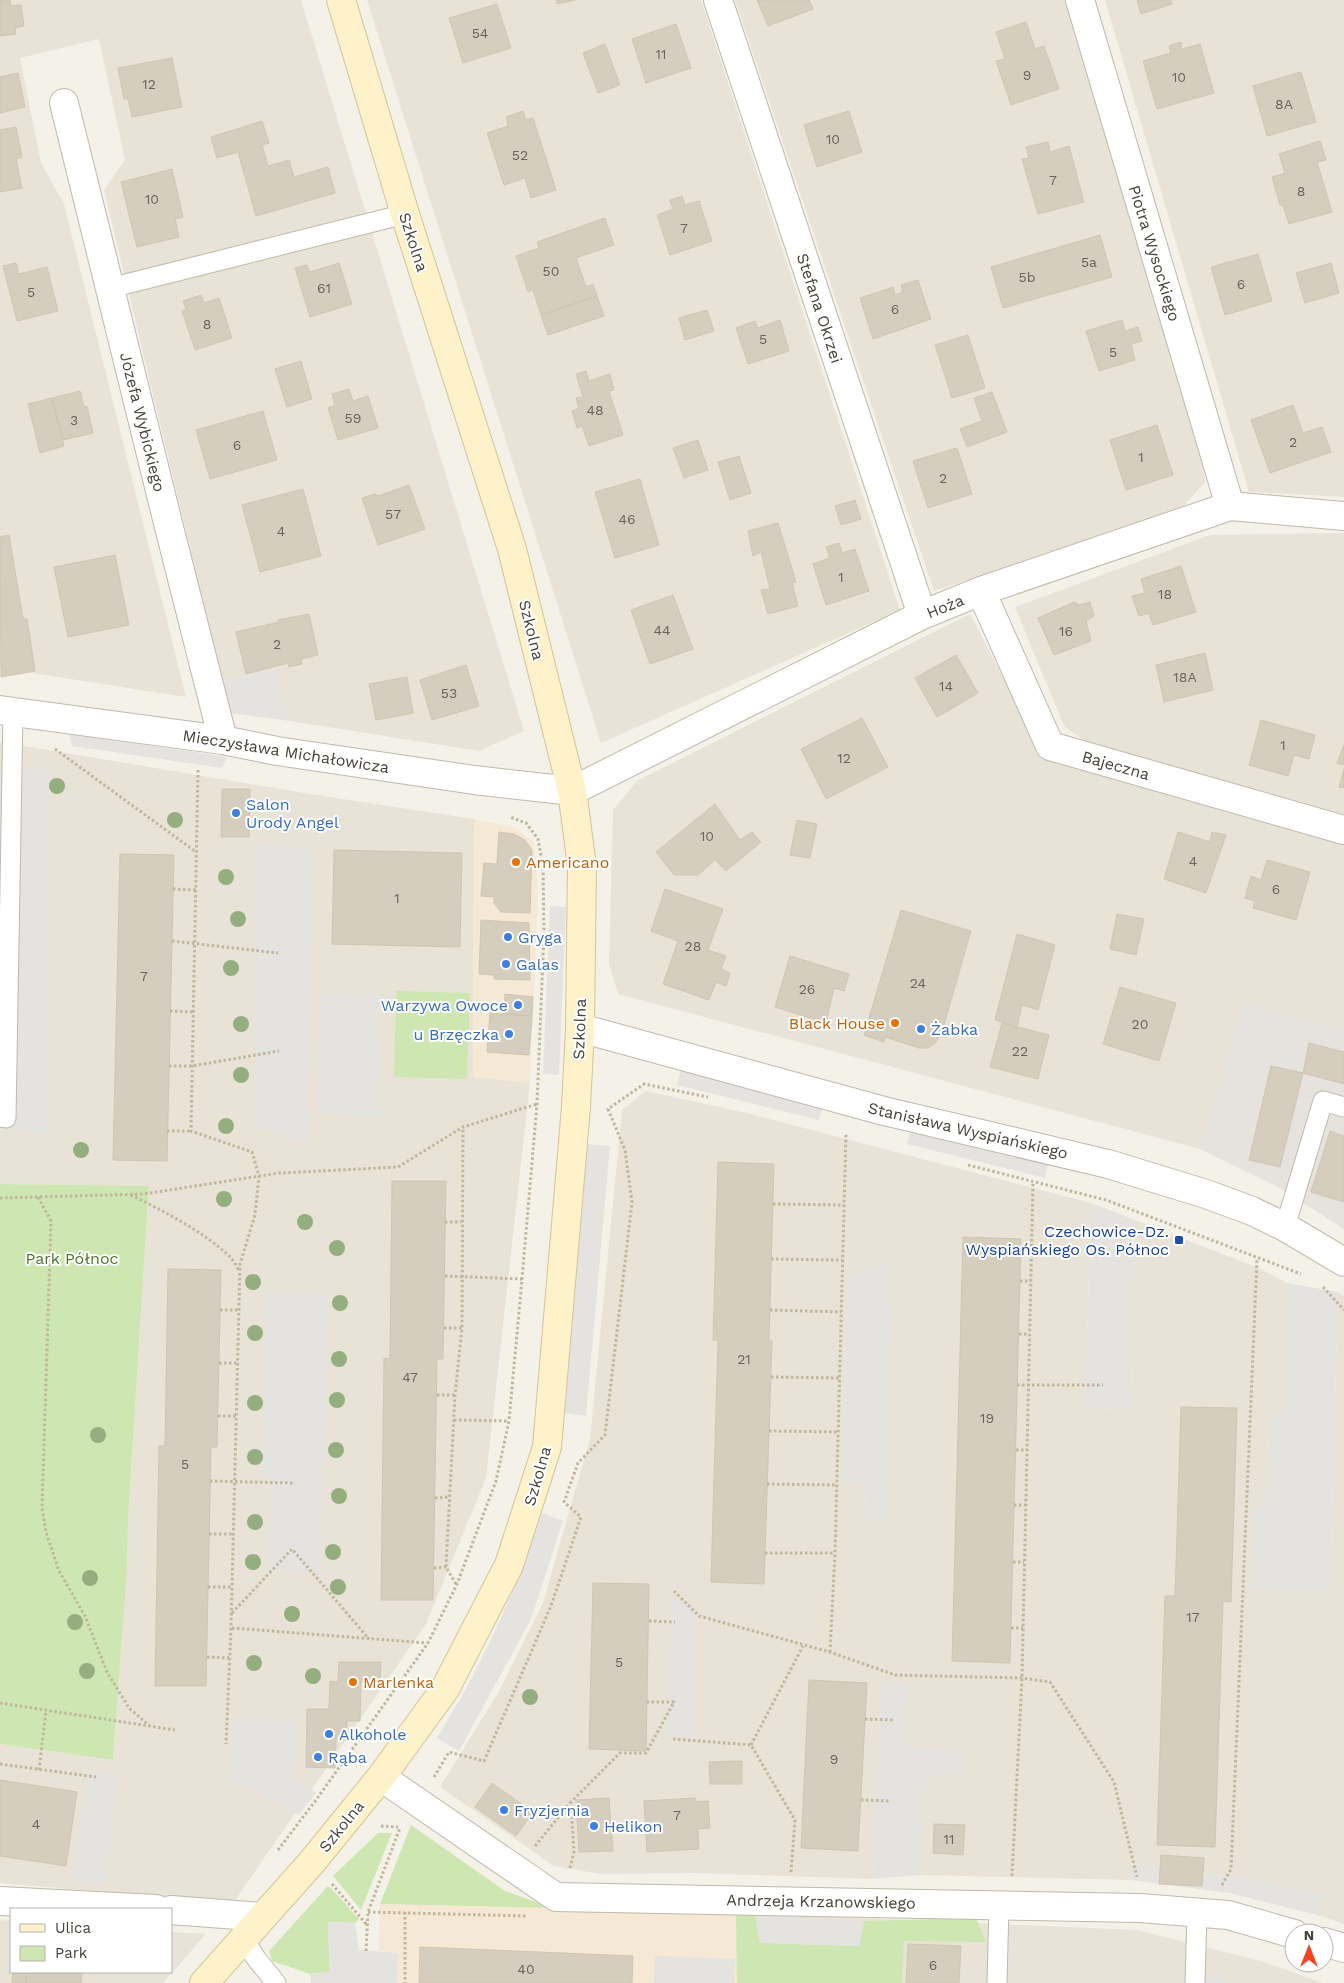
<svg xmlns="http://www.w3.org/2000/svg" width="1344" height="1983" font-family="'Work Sans',sans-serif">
	<rect width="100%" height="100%" fill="#f4f1e8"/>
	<path fill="#e8e3d6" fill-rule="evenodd" d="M0 0H301L524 731 479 751 290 721 276 669 222 681 104 190 125 160 99 39 20 58 41 163 64 204 186 697 0 668Z
		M367 0H701L900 610 601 743Z
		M735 0H1065L1192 423 1206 481 1183 507 934 591Z
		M1105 0H1344V497L1249 492Z
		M1344 533V814L1088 743 1064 726 1015 607 1210 535Z
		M970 614 1041 750 1064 761 1344 844V1031L1243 1003 1200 1149 618 994 609 964 613 810 637 781Z
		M0 742 316 795 474 819 473 1077 530 1083 486 1478 426 1624 233 1903 0 1883V1744L113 1760 127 1571 128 1521 149 1187 0 1184Z
		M646 1091 747 1113 1091 1203 1085 1408 1132 1409 1135 1220 1256 1267 1287 1283 1285 1414 1270 1418 1265 1508H1254L1251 1588 1330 1590 1338 1292 1344 1296V1924L1321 1916 1324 1894 1231 1876 1130 1864V1880L921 1875 927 1776 963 1753 909 1748 907 1684 882 1682 873 1879 694 1873 601 1874 554 1866 440 1787 498 1693 543 1603 590 1439 622 1110ZM865 1484 888 1520 866 1518Z
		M736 1913 1137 1930 1261 1961 1323 1983H736Z
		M0 1920 11 1921V1972H171V1932L206 1934 163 1983H0Z"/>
	<path fill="#f5e8d4" d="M474 819 515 828 534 842 538 893 530 1083 473 1077Z
		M380 1904 736 1913 737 1983H397V1953L379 1951Z"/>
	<path fill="#e6e2dd" d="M1243 1003 1344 1031V1229L1278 1187 1200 1149Z"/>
	<path fill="#cee7b2" d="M396 991 470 993 467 1079 394 1077Z
		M0 1184 149 1186 128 1521 127 1571 113 1760 0 1744Z
		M411 1825 505 1891 553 1908 380 1904Z
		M378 1833H392L361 1910 333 1876Z
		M327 1887H330L359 1919 355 1923 328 1922 330 1972 310 1974 272 1961 269 1951Z
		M736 1913 755 1915 760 1943 859 1946 864 1921 976 1918 986 1942 904 1941 902 1983H737Z"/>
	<path fill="#e5e3e0" d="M276 669 290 721 229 713 222 681Z
		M69 733 228 757 222 768 72 746Z
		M0 768 50 769 48 1134 11 1131V1100L0 1099Z
		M255 844 314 850 308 1142 255 1127Z
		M550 906 566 907 559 1075 543 1074Z
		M379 993 381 1118 317 1113 319 994Z
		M681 1069 823 1105 819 1120 677 1085Z
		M911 1130 1048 1164 1045 1178 907 1144Z
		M586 1144 610 1146 586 1416 563 1413Z
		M1091 1203 1135 1220 1132 1409 1085 1408Z
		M871 1265H893L889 1520 866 1519 865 1484 843 1482 848 1277Z
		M1287 1283 1338 1292 1330 1590 1250 1588 1254 1507H1265L1270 1418 1285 1414Z
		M329 1294 320 1571 268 1570 273 1478 263 1477 267 1295Z
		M540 1512 563 1521 531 1619 459 1751 437 1738 466 1689 494 1633 520 1575Z
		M671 1595 695 1610V1737L669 1736Z
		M882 1681 908 1684 909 1747 963 1752V1774L927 1777 921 1875 873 1879Z
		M231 1719 297 1722 296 1765 291 1777 316 1793 299 1815 249 1786 225 1782 232 1753Z
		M87 1771 117 1775 107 1885 72 1882Z
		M1129 1864 1231 1876 1325 1894 1321 1916 1229 1893 1130 1880Z
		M755 1915 864 1921 859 1946 760 1943Z
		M328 1922 355 1923 359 1950 398 1953 397 1983H311L310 1974 330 1972Z
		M655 1956 735 1959 734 1983H654Z
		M1184 1974 1228 1977V1983H1183Z"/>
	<path fill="#d5cdbe" stroke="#d0c5b1" d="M0 0H10L11 6 21 5 24 26 15 28 16 34 0 36Z
		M556 0H575L557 4Z
		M757 0H809L813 9 768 26Z
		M1137 0H1171L1172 4 1141 14Z
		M497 4 511 48 463 63 449 18Z
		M1026 22 1035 49 1044 46 1059 89 1011 105 996 61 1005 59 996 32Z
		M676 24 691 68 646 83 632 39Z
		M1181 42 1182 49 1200 44 1214 93 1157 109 1143 61 1171 53 1169 46Z
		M605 44 620 85 598 93 583 53Z
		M172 58 182 107 132 117 128 99H124L118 68Z
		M1301 72 1316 122 1267 136 1253 86Z
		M18 73 25 107 0 113V77Z
		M523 111 526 120 533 118 556 190 531 198 525 178 504 185 487 133 508 126 506 117Z
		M849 111 862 152 817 167 804 125Z
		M262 121 269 143 262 145 268 166 289 160 294 177 328 167 335 193 256 216 238 152 217 158 211 137Z
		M16 127 22 157 16 159 22 188 0 192V130Z
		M1320 141 1326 160 1317 162 1332 212 1289 224 1283 205H1280L1272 177 1285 173 1279 154Z
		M1048 142 1050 152 1069 146 1084 202 1038 214 1022 159 1029 158 1026 147Z
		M172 169 183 217 175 219 179 237 137 247 121 182Z
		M682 196 685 205 699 201 712 241 670 255 657 215 673 209 670 200Z
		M605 218 614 245 576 258 586 287 593 284 597 296 541 315 533 290 528 292 516 256 539 248 537 242Z
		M1100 235 1112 277 1003 308 991 267Z
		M1258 254 1272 301 1225 315 1211 267Z
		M16 263 19 274 47 267 58 311 17 321 3 266Z
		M339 263 352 304 310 317 295 268 307 265 310 272Z
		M1331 263 1339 293 1305 303 1296 273Z
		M918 280 931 319 873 339 860 298 893 287 895 295 903 292 901 285Z
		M201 295 204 303 219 298 232 338 195 350 182 311 186 309 183 301Z
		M597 296 604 316 548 335 541 315Z
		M707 310 714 331 685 340 679 318Z
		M780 320 789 351 748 364 736 328 755 321 758 328Z
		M1122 320 1125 331 1138 327 1142 341 1131 344 1135 360 1099 371 1086 331Z
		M968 335 985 388 952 398 935 345Z
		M301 361 312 399 287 407 275 369Z
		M586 371 589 381 610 374 614 390 609 391 623 435 589 446 582 426 577 428 572 411 579 408 576 398 583 397 576 374Z
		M349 389 353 401 368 396 378 428 338 440 328 408 335 405 332 394Z
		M80 391 84 407 87 406 93 433 63 440 52 398Z
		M992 392 1007 432 967 447 960 429 982 421 974 398Z
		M52 398 64 446 40 453 28 404Z
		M1293 405 1303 433 1322 427 1331 452 1270 473 1251 420Z
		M263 411 277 460 210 479 196 430Z
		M1157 425 1173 475 1126 490 1110 440Z
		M698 440 708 470 684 478 673 448Z
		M957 448 972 494 928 508 913 461Z
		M739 456 751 493 730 500 718 462Z
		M640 479 659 545 615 558 595 492Z
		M409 485 425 529 378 545 362 498 375 494 378 496Z
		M303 489 321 556 260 572 242 505Z
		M855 500 861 519 841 525 835 506Z
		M778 523 796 582 792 583 798 606 768 614 761 590 770 589 761 552 753 556 748 531Z
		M9 535 23 619H27L35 671 1 677 0 537Z
		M839 543 842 553 855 549 869 591 826 605 813 564 830 558 826 547Z
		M115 555 129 625 68 637 54 567Z
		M1181 566 1196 612 1153 625 1149 613 1139 616 1132 596 1145 593 1141 579Z
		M673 595 693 649 650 664 631 610Z
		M1074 602 1079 605 1090 602 1094 616 1086 621 1091 641 1054 655 1038 618Z
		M309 614 318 655 301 659 302 664 289 667 288 663 246 674 236 632 279 622 278 620Z
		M1205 653 1213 690 1164 702 1156 665Z
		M956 655 978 693 937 717 915 678Z
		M466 665 479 706 432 720 420 680Z
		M407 677 413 713 376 720 369 684Z
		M862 718 888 767 826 799 801 749Z
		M1261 720 1315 735 1309 759 1294 755 1288 776 1249 765Z
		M1344 745V765L1337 763Z
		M1344 769V788L1339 787Z
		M222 789H250L249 837H221Z
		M715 804 740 840 752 832 761 842 726 871 715 860 698 875H674L656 852Z
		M797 820 817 824 810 858 790 855Z
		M499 832 514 834 525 840 532 850 530 913 501 912 494 903V897L481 896 484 863 497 864Z
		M1178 832 1210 842 1212 832 1226 835 1206 893 1164 879Z
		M334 850 462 853 460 947 332 944Z
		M120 854 174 855 167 1161 113 1160Z
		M1267 860 1310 872 1296 920 1253 908 1255 901 1245 898 1251 876 1261 880Z
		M665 889 723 909 708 950 726 956 721 969 730 973 726 986 716 982 709 1000 663 984 678 941 651 931Z
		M901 910 971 931 941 1035 935 1043 928 1048H919L885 1037 884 1042 864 1035Z
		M1117 914 1144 919 1136 955 1110 949Z
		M481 920 529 923 530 980 494 979V975L479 974Z
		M1017 934 1055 945 1038 1010 1022 1005 1017 1027 995 1020Z
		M790 956 849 974 844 991 834 988 826 1023 775 1007Z
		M1120 987 1176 1003 1159 1061 1103 1044Z
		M505 994 533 997 532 1016 504 1014Z
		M490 1013 532 1016 529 1055 487 1052Z
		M1002 1023 1049 1035 1038 1079 990 1067Z
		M1309 1043 1344 1052V1084L1303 1073Z
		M1271 1066 1303 1073 1280 1167 1249 1160Z
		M1330 1131 1344 1136V1202L1311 1192Z
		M718 1162 774 1164 769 1341H772L764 1584 711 1582 718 1340H713Z
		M392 1181H446L443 1359H437L433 1600H381L384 1358 390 1359Z
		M963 1237 1021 1239 1010 1663 952 1661Z
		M168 1269 221 1270 217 1447H211L206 1686H155L159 1446H165Z
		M1181 1407 1237 1408 1231 1602 1223 1601 1215 1847 1157 1845 1165 1596H1175Z
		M593 1583 649 1584 646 1751 589 1749Z
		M339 1662H381L380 1683 361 1682 360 1721H347L346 1740H336L335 1768 306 1767 307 1709H329L330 1681 338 1682Z
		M809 1680 867 1683 858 1851 801 1848Z
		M742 1761V1784H710L709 1762Z
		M0 1780 77 1792 66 1866 0 1856Z
		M492 1783 533 1812 516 1836 475 1807Z
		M609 1798 613 1851 579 1852 576 1800Z
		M695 1798 696 1802 708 1801 710 1828 698 1829 699 1849 647 1852 644 1801Z
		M934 1824 965 1825 963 1855 933 1853Z
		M1161 1855 1204 1858 1202 1886 1159 1884Z
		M908 1944 961 1946 959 1983H906Z
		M420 1947 633 1956 632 1983H419Z
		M13 1972H27L26 1983H12Z
		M27 1972H82L81 1983H26Z"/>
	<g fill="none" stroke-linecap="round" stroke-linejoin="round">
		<defs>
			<path id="lane" d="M110 288 405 214
				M0 1117 6 1118 13 712
				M1285 1227 1323 1101 1344 1107
				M244 1938 255 1957 276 1983
				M997 1983 999 1905
				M1195 1983 1197 1912"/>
			<path id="street" d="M718 0 922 615
				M1080 0 1230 506
				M64 103 169 527 223 740
				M981 591 1050 746 1344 830
				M0 710 223 740 277 751 474 780 572 791 922 615 981 591 1230 506 1344 516
				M580 1028 884 1111 1108 1164 1206 1194 1252 1211 1285 1227 1344 1262
				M381 1777 556 1897 1140 1908 1228 1915 1294 1934
				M0 1901 156 1909
				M171 1910 262 1917
				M1324 1942 1344 1948"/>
			<path id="secondary" d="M204 1983 312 1862 381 1777 445 1689 509 1565 547 1447 576 1107 580 1028 582 866 572 791 512 549 405 214 341 0"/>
		</defs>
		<use href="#lane" stroke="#bfb9ab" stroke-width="21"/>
		<use href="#street" stroke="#bfb9ab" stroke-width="30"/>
		<use href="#secondary" stroke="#d3c599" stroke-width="30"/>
		<path stroke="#c1b59c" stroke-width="3" stroke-dasharray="2.5 2.5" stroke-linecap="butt" d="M55 749 196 852
			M198 770 191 1131 252 1152 259 1176 255 1215 240 1264 231 1628 226 1744
			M173 889 196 890
			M172 941 278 953
			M170 1011 193 1012
			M169 1066H192L279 1051
			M167 1131H191
			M968 1165 1106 1200 1301 1274
			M131 1195C163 1211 201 1230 228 1255 233 1259 236 1265 239 1271
			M38 1197 51 1221 42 1508 46 1532 59 1571 85 1616 107 1672 129 1708 150 1726
			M0 1198 144 1194 279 1173 398 1167 463 1127 537 1104
			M773 1204 844 1205
			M445 1222H461
			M771 1259 842 1260
			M445 1276 522 1279
			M1020 1281H1031
			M1323 1287 1344 1310
			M220 1310H239
			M770 1310 841 1312
			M444 1328H462
			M1019 1334H1029
			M219 1363H237
			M771 1377 839 1378
			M1017 1385H1103
			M437 1395H455
			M218 1416H236
			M454 1420 509 1421
			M769 1431 838 1432
			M1016 1450H1027
			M210 1481 293 1483
			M767 1484 837 1485
			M435 1498 449 1497
			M1014 1505H1026
			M209 1534H234
			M765 1553H835
			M1013 1562H1024
			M434 1568 446 1567
			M456 1584 446 1567 455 1395 462 1328 463 1127
			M208 1587H233
			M674 1591 699 1616 830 1652 895 1675 1022 1678 1050 1682 1114 1782 1137 1877
			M232 1613 292 1549 369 1639
			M649 1621 675 1622
			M232 1628 427 1643
			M1011 1628H1023
			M830 1652 835 1553 846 1133
			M207 1657 230 1658
			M0 1703 175 1730
			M865 1719 893 1720
			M673 1739 751 1745 795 1820 791 1872
			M751 1745 803 1646
			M0 1764 96 1777
			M39 1770 46 1711
			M434 1777 449 1752 484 1761 551 1606 581 1517 564 1502 578 1463 605 1435 632 1202 625 1150 608 1109 644 1084 708 1097
			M861 1800 891 1801
			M381 1826 398 1827
			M535 1846 571 1802
			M278 1850 316 1800 428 1643 457 1584 496 1481 509 1421 522 1279 537 1104 544 933 543 867 538 839 526 823 510 817
			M570 1868 574 1852 571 1802 620 1753H646L674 1702H647
			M1012 1876 1022 1678 1033 1182
			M332 1884 367 1925
			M1222 1885 1231 1869 1257 1259
			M368 1912 527 1916
			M405 1912V1983
			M366 1951 368 1912 400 1828"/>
		<use href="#lane" stroke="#fff" stroke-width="19"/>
		<use href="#street" stroke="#fff" stroke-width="28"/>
		<use href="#secondary" stroke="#fdf2c9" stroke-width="28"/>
	</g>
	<g fill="#94ae80">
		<circle cx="57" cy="786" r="8"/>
		<circle cx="175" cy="820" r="8"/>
		<circle cx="226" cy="877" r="8"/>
		<circle cx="238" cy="919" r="8"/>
		<circle cx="231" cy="968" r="8"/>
		<circle cx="241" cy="1024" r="8"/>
		<circle cx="241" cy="1075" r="8"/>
		<circle cx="226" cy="1126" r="8"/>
		<circle cx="81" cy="1150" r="8"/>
		<circle cx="224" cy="1199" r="8"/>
		<circle cx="305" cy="1222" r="8"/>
		<circle cx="337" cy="1248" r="8"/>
		<circle cx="253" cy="1282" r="8"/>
		<circle cx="340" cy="1303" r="8"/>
		<circle cx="255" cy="1333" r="8"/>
		<circle cx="339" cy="1359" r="8"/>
		<circle cx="337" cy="1400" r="8"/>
		<circle cx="255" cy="1403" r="8"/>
		<circle cx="98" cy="1435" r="8"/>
		<circle cx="336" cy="1450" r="8"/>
		<circle cx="255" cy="1457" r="8"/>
		<circle cx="339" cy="1496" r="8"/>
		<circle cx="255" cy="1522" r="8"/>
		<circle cx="333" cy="1552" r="8"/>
		<circle cx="253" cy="1562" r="8"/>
		<circle cx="90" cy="1578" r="8"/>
		<circle cx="338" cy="1587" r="8"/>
		<circle cx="292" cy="1614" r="8"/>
		<circle cx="75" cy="1622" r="8"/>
		<circle cx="254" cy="1663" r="8"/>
		<circle cx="87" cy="1671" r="8"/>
		<circle cx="313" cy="1676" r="8"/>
		<circle cx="530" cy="1697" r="8"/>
	</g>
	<g fill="#3f7fe0" stroke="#fff" stroke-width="2">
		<circle cx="236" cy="813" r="5"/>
		<circle cx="508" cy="937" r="5"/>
		<circle cx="506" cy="964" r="5"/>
		<circle cx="518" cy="1005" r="5"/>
		<circle cx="921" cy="1029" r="5"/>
		<circle cx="509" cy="1034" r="5"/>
		<circle cx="329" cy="1734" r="5"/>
		<circle cx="318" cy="1757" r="5"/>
		<circle cx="504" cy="1810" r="5"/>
		<circle cx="594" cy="1826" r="5"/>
	</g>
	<g fill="#e8710a" stroke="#fff" stroke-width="2">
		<circle cx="516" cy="862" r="5"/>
		<circle cx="895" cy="1023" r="5"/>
		<circle cx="353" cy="1682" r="5"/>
	</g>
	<rect fill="#1a4fb4" stroke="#fff" stroke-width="2" x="1174" y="1235" width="10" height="10" rx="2.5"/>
	<g text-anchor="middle" stroke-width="4" stroke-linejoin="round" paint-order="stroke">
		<g font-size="14" fill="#6a6459">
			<text x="480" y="38">54</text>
			<text x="661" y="59">11</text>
			<text x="1027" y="80">9</text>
			<text x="1179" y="82">10</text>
			<text x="149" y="89">12</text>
			<text x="1284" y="109">8A</text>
			<text x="833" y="144">10</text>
			<text x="520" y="160">52</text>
			<text x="1053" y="185">7</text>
			<text x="1301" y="196">8</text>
			<text x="152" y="204">10</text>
			<text x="684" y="233">7</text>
			<text x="1089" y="267">5a</text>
			<text x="551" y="276">50</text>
			<text x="1027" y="282">5b</text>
			<text x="1241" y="289">6</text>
			<text x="324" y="293">61</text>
			<text x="31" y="297">5</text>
			<text x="895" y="314">6</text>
			<text x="207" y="329">8</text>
			<text x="763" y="344">5</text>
			<text x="1113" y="357">5</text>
			<text x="595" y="415">48</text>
			<text x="353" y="423">59</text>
			<text x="74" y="425">3</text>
			<text x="1293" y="447">2</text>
			<text x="237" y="450">6</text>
			<text x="1141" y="462">1</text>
			<text x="943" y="483">2</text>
			<text x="393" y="519">57</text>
			<text x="627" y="524">46</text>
			<text x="281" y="536">4</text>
			<text x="841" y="582">1</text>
			<text x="1165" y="599">18</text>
			<text x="662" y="635">44</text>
			<text x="1066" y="636">16</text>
			<text x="277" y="649">2</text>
			<text x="1185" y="682">18A</text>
			<text x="946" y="691">14</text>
			<text x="449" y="698">53</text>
			<text x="1283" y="750">1</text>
			<text x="844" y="763">12</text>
			<text x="707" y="841">10</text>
			<text x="1193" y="866">4</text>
			<text x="1276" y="894">6</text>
			<text x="397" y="903">1</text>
			<text x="693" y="951">28</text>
			<text x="144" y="981">7</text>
			<text x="918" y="988">24</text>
			<text x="807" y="994">26</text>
			<text x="1140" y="1029">20</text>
			<text x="1020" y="1056">22</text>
			<text x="744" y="1364">21</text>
			<text x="410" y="1382">47</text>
			<text x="987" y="1423">19</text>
			<text x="185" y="1469">5</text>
			<text x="1193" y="1622">17</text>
			<text x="619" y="1667">5</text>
			<text x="834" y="1764">9</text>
			<text x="677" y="1820">7</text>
			<text x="36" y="1829">4</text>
			<text x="949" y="1844">11</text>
			<text x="933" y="1970">6</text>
			<text x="526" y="1974">40</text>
		</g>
		<g font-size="16" fill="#474137" stroke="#fff">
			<text transform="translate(414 242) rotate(72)" y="6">Szkolna</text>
			<text transform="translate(1155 253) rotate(73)" y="6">Piotra Wysockiego</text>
			<text transform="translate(820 308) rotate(72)" y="6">Stefana Okrzei</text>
			<text transform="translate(143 422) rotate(76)" y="6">Józefa Wybickiego</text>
			<text transform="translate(945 606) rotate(-22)" y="6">Hoża</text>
			<text transform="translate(532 630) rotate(76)" y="6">Szkolna</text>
			<text transform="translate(286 751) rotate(9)" y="6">Mieczysława Michałowicza</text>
			<text transform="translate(1116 765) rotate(16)" y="6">Bajeczna</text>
			<text transform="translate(579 1029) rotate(-88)" y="6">Szkolna</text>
			<text transform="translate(968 1130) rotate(13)" y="6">Stanisława Wyspiańskiego</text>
			<text transform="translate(537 1476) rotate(-74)" y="6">Szkolna</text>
			<text transform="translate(341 1826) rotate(-51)" y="6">Szkolna</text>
			<text transform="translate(821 1901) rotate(1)" y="6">Andrzeja Krzanowskiego</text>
		</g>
		<g font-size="16" fill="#366cbe" stroke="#fff" text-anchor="start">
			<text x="246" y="810">Salon<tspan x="246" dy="18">Urody Angel</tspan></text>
			<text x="518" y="943">Gryga</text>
			<text x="516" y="970">Galas</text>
			<text x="508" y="1011" text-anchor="end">Warzywa Owoce</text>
			<text x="931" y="1035">Żabka</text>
			<text x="499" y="1040" text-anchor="end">u Brzęczka</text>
			<text x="339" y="1740">Alkohole</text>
			<text x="328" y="1763">Rąba</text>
			<text x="514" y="1816">Fryzjernia</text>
			<text x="604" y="1832">Helikon</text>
		</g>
		<g font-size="16" fill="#c56008" stroke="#fff" text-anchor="start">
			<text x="526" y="868">Americano</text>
			<text x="885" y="1029" text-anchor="end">Black House</text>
			<text x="363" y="1688">Marlenka</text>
		</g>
		<g font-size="16" fill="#164399" stroke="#fff" text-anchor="end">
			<text x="1169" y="1237">Czechowice-Dz.<tspan x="1169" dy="18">Wyspiańskiego Os. Północ</tspan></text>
		</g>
		<g font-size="16" fill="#46782b" stroke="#fff">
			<text x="72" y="1264">Park Północ</text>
		</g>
	</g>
	<rect x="10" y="1908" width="162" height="65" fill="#ffffff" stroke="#b5b3af"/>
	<rect x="20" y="1924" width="25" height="8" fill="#fdf2c9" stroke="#b5b3af"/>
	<text x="55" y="1933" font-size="15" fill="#474137">Ulica</text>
	<rect x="20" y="1946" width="25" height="15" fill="#cee7b2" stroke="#b5b3af"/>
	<text x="55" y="1958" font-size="15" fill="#474137">Park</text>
	<g transform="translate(1309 1948)"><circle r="24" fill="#ffffff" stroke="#b5b3af"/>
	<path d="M0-4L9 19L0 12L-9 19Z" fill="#f6431d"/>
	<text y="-8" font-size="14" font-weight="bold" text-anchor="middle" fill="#474137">N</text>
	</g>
</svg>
